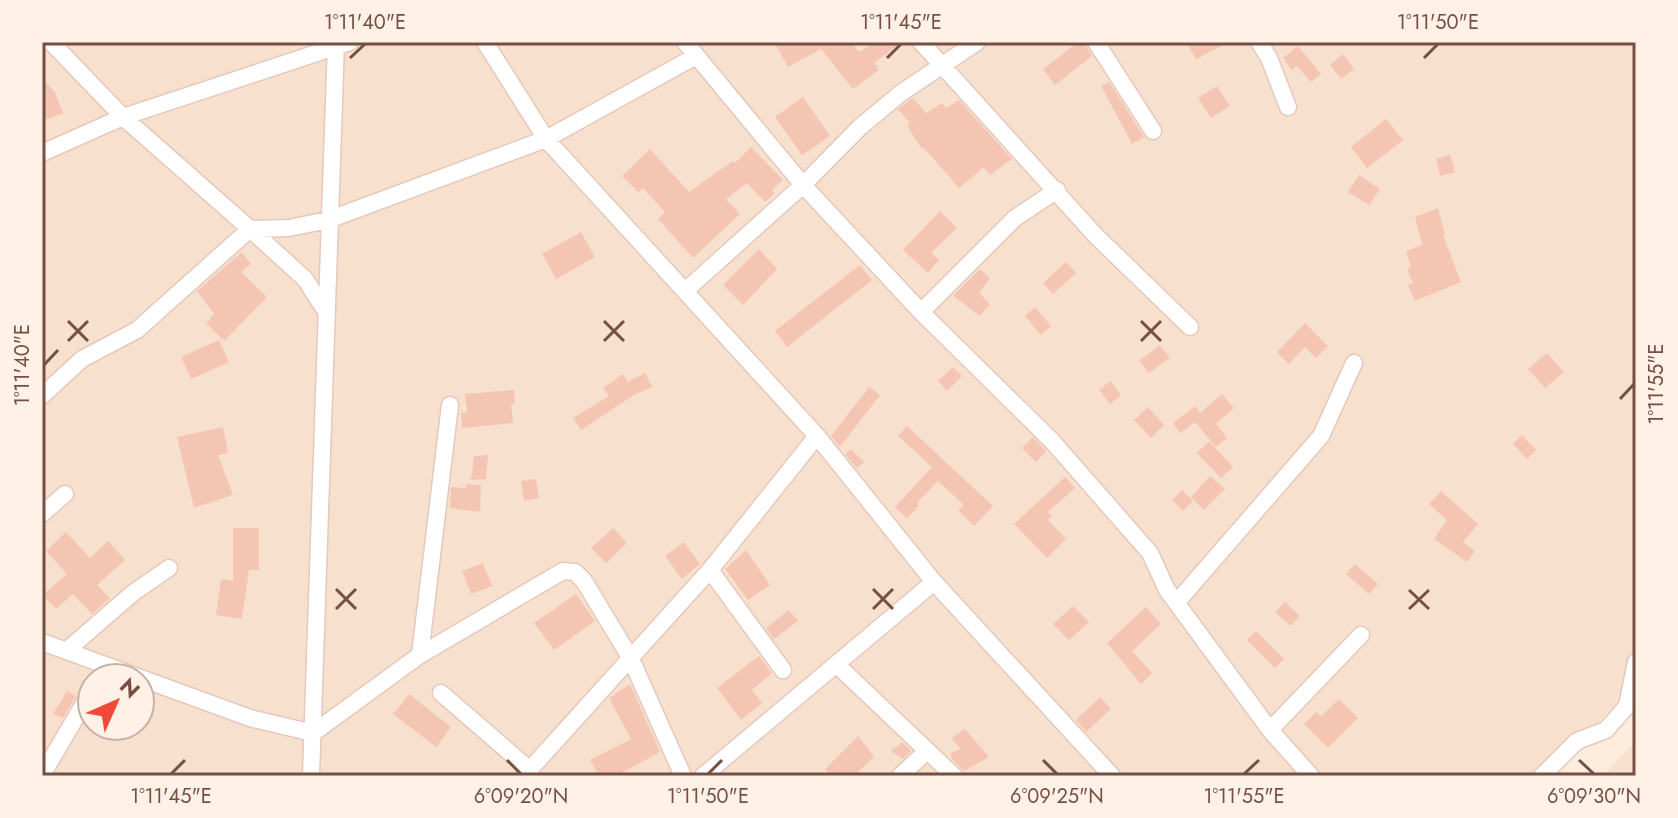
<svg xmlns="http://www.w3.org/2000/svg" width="1678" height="818" font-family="Jost,sans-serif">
	<rect width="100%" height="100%" fill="#feeddd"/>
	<path fill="#f8e0ce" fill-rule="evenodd" d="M42 42H1636V684L1546 776H42ZM92 678H140V726H92Z
		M1636 741V776H1602Z"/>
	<path fill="#f5c5b3" d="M774 42H851L859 52 875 42H902L874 63 879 70 853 89 821 49 788 67Z
		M1078 42H1084L1092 56 1055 85 1043 69Z
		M1186 42H1229L1196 59Z
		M1298 46 1321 74 1311 82 1297 66 1292 70 1283 58Z
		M1343 54 1354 69 1341 79 1330 65Z
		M42 78 55 92 63 114 42 120Z
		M1109 82 1144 137 1132 144 1101 86Z
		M1217 86 1230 106 1211 118 1198 98Z
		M803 97 830 136 802 155 775 117Z
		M913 98 926 113 942 103 946 108 959 100 1012 159 990 175 984 167 959 188 924 148 922 149 907 126 910 123 898 109Z
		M1386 119 1403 140 1367 168 1351 147Z
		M751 147 783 180 772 190 775 193 765 202 747 183 726 199 740 214 693 258 658 219 665 212 643 188 638 192 622 176 650 149 689 192 733 161 735 163Z
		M1450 155 1455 172 1440 176 1436 159Z
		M1359 175 1380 189 1369 205 1348 192Z
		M1438 208 1445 234 1443 235 1461 282 1415 301 1408 285 1413 283 1407 269 1411 267 1406 251 1422 245 1415 217Z
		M940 211 957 228 931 253 939 260 928 273 903 250Z
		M581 232 595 257 556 279 542 254Z
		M759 249 777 269 743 305 723 285Z
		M242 252 251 264 241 272 267 297 224 341 206 323 214 314 197 291Z
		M1066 262 1076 273 1053 294 1043 283Z
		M860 265 872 280 787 347 775 331Z
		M980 269 990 278 979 293 990 304 980 316 953 296Z
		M1035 307 1051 326 1041 335 1025 316Z
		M1305 323 1328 346 1316 358 1305 347 1289 364 1277 352Z
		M219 340 229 362 191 379 181 357Z
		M1160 345 1170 358 1149 373 1139 361Z
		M1547 353 1564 372 1545 388 1528 369Z
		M953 367 962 376 947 391 938 381Z
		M645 373 652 387 634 395 581 430 573 418 609 396 603 388 623 374 628 382Z
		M1110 381 1121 395 1110 404 1099 390Z
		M869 387 880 395 840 447 831 436Z
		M514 390 515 403 511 404 513 423 462 428 461 413 467 412 465 394Z
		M1222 394 1234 408 1216 424 1227 438 1216 447 1195 422 1180 433 1173 423 1195 406 1200 413Z
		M1148 407 1164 425 1151 438 1134 420Z
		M907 426 993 506 974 526 958 510 964 505 938 481 917 503 919 506 907 518 895 507 932 467 898 436Z
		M223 427 228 453 218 455 233 495 194 508 177 437Z
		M1522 435 1536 450 1527 459 1513 444Z
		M1033 437 1046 451 1036 462 1022 448Z
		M1209 441 1233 467 1221 478 1197 453Z
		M851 449 864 462 857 468 845 454Z
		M488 455 486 479 471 480 474 456Z
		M1210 476 1225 489 1204 510 1191 497Z
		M1065 477 1075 488 1048 512 1052 516 1048 520 1066 539 1047 558 1014 524Z
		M536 479 539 498 524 501 521 481Z
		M466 484 481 485 480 512 450 508 451 487 466 488Z
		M1182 490 1193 501 1183 511 1172 500Z
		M1441 491 1478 524 1463 542 1475 551 1467 562 1434 539 1447 520 1429 504Z
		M233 528H259V570H249L242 619 216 615 221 579 233 581Z
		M613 528 627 543 606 563 591 548Z
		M66 532 90 558 108 541 125 560 97 585 110 598 92 614 73 594 56 609 43 595 67 574 46 551Z
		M684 542 700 564 682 579 665 556Z
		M746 550 770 585 748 600 725 569Z
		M483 563 492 586 471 594 462 571Z
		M1355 564 1378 584 1369 594 1346 574Z
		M576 594 595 621 554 650 534 623Z
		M1285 602 1300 616 1291 626 1275 612Z
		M1073 606 1089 622 1069 640 1053 624Z
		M1146 607 1161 624 1132 651 1152 673 1141 684 1107 643Z
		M789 610 798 621 774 639 766 628Z
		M1256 631 1284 659 1275 668 1247 640Z
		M759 656 772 673 752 690 762 703 741 720 717 688Z
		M630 684 660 752 616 776H599L590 760 631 739 609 698Z
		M67 691 76 696 63 718 53 714Z
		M409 694 451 727 436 747 393 714Z
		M1100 697 1111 709 1086 732 1076 720Z
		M1339 699 1358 718 1328 748 1304 724 1316 712 1321 716Z
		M965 729 989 757 964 771 951 758V753L960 749 952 738Z
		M858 736 874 757 854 776H831L825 769Z
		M902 742 911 751 903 759 891 751Z"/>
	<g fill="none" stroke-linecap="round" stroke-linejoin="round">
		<defs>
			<path id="street" d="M51 42 123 117 250 229 289 228 328 220 546 139 696 56
				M485 42 546 139 817 436 934 582 1112 776
				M685 42 803 185 921 312 1015 218 1057 190
				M921 42 1095 235 1190 327
				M1096 42 1153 131
				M1259 42 1269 58 1288 107
				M42 153 123 117 350 42
				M685 291 803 185 860 127 901 93 977 42
				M921 312 1052 441 1150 553 1167 590 1270 730 1311 776
				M42 396 82 359 137 330 250 229 305 279 325 310
				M42 514 65 494
				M710 570 783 670
				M1177 602 1321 436 1354 363
				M42 642 250 718 313 733 420 655 563 571 575 572 584 581 631 659 683 776
				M66 651 133 593 169 568
				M420 655 450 405
				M837 665 954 776
				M441 693 530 770
				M1270 730 1361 635
				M42 775 92 690
				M311 776 336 42
				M524 776 710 570 817 436
				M703 776 934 582
				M900 776 927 751
				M1542 776 1577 741 1606 730 1627 706 1636 662"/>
		</defs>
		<use href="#street" stroke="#e4c9bc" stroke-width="19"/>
		<use href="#street" stroke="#fff" stroke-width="16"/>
	</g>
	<path fill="none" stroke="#754f44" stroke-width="3" d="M350 58 365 44M887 58 901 44M1424 58 1438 44M68 321 88 341M604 321 624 341M1141 321 1161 341M68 341 88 321M604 341 624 321M1141 341 1161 321M44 365 58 350M1620 399 1634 384M336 589 356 609M873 589 893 609M1409 590 1429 609M336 609 356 589M873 609 893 589M1409 609 1429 590M507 760 521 774M1043 760 1057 774M1579 760 1594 774M171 774 185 760M708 774 722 760M1244 774 1259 760"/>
	<rect width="1678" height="818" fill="none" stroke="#fff1e5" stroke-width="88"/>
	<g transform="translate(116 702) rotate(45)"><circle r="38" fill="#fff1e5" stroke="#c8b0a5" stroke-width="2"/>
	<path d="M0-6L14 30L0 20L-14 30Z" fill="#f24a39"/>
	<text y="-12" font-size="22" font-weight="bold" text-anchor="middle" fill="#754f44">N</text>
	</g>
	<rect x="44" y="44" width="1590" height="730" fill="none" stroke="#754f44" stroke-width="3"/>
	<g font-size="20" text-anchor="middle" fill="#754f44">
		<text x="365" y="29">1°11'40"E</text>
		<text x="901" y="29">1°11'45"E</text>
		<text x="1438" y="29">1°11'50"E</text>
		<text transform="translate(22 365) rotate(-90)" y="7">1°11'40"E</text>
		<text transform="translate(1656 384) rotate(-90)" y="7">1°11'55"E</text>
		<text x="171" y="803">1°11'45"E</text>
		<text x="521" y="803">6°09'20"N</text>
		<text x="708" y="803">1°11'50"E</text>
		<text x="1057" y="803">6°09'25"N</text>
		<text x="1244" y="803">1°11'55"E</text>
		<text x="1594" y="803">6°09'30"N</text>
	</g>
</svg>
